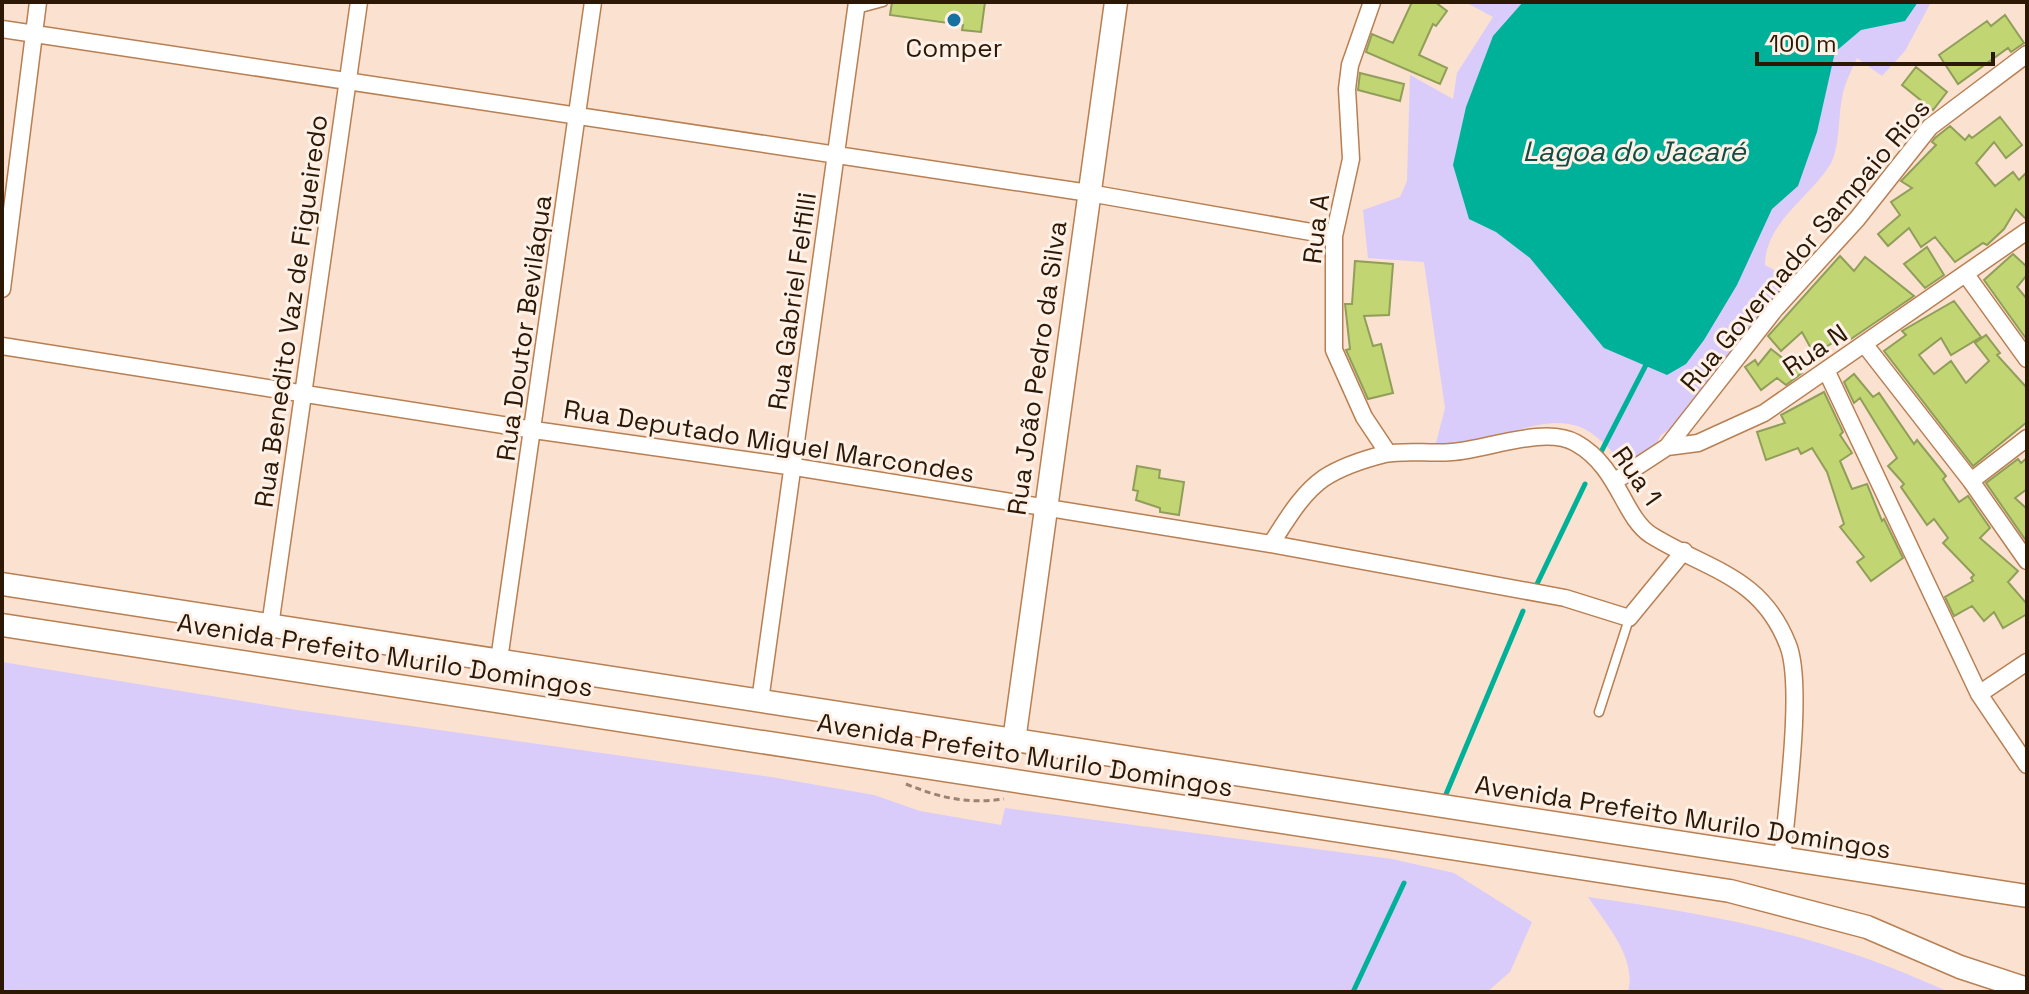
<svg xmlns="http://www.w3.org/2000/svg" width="2029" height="994" font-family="'Space Grotesk',sans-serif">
	<rect width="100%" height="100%" fill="#fbe1cf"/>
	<path fill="#d9ccfa" d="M1465 2H1931L1905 51 1882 76 1857 58C1851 71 1844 85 1842 98 1838 118 1840 148 1830 165 1809 198 1765 223 1765 265L1785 276 1778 294 1684 419 1661 435 1649 457 1628 466C1614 455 1597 433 1580 427 1534 410 1488 453 1436 443L1445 408 1424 262 1368 258 1363 210 1400 197 1407 181 1410 75 1453 99 1457 73 1493 17Z
		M2 662 297 710 771 777 874 795 920 811 1001 825 1005 808 1392 859 1454 873 1532 922 1510 972 1487 992H2Z
		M1588 897C1723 916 1824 935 1949 992H1628C1637 958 1606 924 1588 897Z"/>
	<path fill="#00b199" d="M1523 2H1918L1905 21 1861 30 1835 52 1817 132 1798 186 1772 209 1737 285 1704 340 1686 364 1667 375 1604 348 1530 258 1496 232 1469 219 1453 165 1466 107 1493 36Z"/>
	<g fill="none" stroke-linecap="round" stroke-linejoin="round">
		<path stroke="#00b199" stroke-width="5" d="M1600 454 1648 361
			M1537 584 1585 484
			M1444 799 1523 611
			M1353 992 1404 883"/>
	</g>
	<path fill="#c2d573" stroke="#909e59" stroke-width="2" d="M892 2H985L981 32 962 30 963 25 890 15Z
		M1412 2H1435L1447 11 1436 26 1433 24 1419 55 1447 68 1440 84 1366 52 1372 34 1393 43Z
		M2005 15 2024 43 2011 52 2008 48 1958 84 1939 55 1987 21 1991 26Z
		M1916 67 1947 92 1933 110 1902 85Z
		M1360 73 1404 84 1400 101 1358 90Z
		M2000 117 2022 145 2006 158 1994 142 1976 163 1995 186 2013 172 2019 180 2027 172V220L2016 209 2004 229 1987 245 1983 243 1955 262 1935 237 1921 247 1909 228 1888 246 1878 234 1900 215 1891 202 1912 188 1901 181 1936 145 1932 142 1935 138 1950 126 1965 140 1969 135 1972 138Z
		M1927 247 1944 275 1925 288 1904 264Z
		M2013 254 2027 267V275L2017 287 2027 299V340L1984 280Z
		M1840 256 1854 271 1865 257 1914 296 1848 341 1844 336 1814 354 1802 332 1781 351 1768 336Z
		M1355 261 1393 264 1389 315 1364 316 1373 346 1381 344 1393 393 1368 399 1346 350 1350 349 1345 304H1352Z
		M1954 301 1981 337 1951 355 1941 338 1919 355 1934 374 1951 361 1966 383 1989 361 1975 343 1986 335 2000 353 1997 355 2027 388V422L1973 466 1884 351 1906 335 1902 331Z
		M1771 349 1802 373 1786 385 1777 378 1761 390 1745 367 1755 360 1758 365Z
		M1854 374 1873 397 1879 393 1914 444 1917 440 1946 476 1943 479 1959 502 1968 496 1990 528 1980 538 2018 571 2008 582 2027 604V614L2003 628 1994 612 1984 621 1972 606 1954 616 1945 597 1973 581 1971 578 1974 575 1943 543 1948 538 1934 519 1927 525 1901 487 1904 484 1888 466 1897 458 1860 398 1854 403 1844 382Z
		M1824 392 1843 432 1840 435 1852 453 1840 461 1852 489 1867 484 1882 521 1884 519 1903 558 1871 581 1857 562 1864 557 1840 527 1844 524 1827 472 1812 448 1801 454 1798 448 1766 460 1757 432 1785 423 1781 415Z
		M2027 458V489L2015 498 2027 509V542L1986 483 2018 459 2021 463Z
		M1137 466 1160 470 1159 478 1184 482 1179 515 1160 512V508L1136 500 1138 491 1133 490Z"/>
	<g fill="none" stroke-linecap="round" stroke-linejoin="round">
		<defs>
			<path id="lane" d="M857 9 883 2
				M1599 712 1629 619"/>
			<path id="street" d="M1372 2 1350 65 1347 89 1351 159 1334 236V350L1364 417 1388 453
				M2 29 1089 193 1334 236
				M1967 276 2027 359
				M2 289 38 2
				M1865 345 1971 481 2027 561
				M2 346 534 430 795 467 1271 544 1565 598 1629 618 1684 551
				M1827 372 1979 694 2027 765
				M1667 447 1776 308 1857 219 1930 127 2027 54
				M1615 481 1667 447 1698 443 1764 413 2027 231
				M1971 481 2027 438
				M1271 544C1286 521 1301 494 1324 478 1341 467 1365 459 1385 454 1405 450 1431 454 1452 452 1486 450 1545 425 1576 443 1619 467 1623 517 1651 535 1707 570 1761 575 1788 645 1804 685 1786 812 1782 861
				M270 626 359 2
				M499 660 593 2
				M1979 694 2027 662
				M760 701 857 2"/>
			<path id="secondary" d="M2 584 2027 896
				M2 625 1730 891 1867 927 1960 967 2027 989
				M1014 741 1116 2"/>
		</defs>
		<use href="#lane" stroke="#b87f52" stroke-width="11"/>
		<use href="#street" stroke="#b87f52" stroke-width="19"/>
		<use href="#secondary" stroke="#b87f52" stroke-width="25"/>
		<path stroke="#9b8371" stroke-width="3" stroke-dasharray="6 4" stroke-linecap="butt" d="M906 784C940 798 967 804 1004 799"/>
		<use href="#lane" stroke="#fff" stroke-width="8"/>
		<use href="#street" stroke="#fff" stroke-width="16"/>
		<use href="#secondary" stroke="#fff" stroke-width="22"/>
	</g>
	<circle fill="#1872a1" stroke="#fef1e8" stroke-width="3" cx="954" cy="20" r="8"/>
	<g text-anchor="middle" stroke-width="6" stroke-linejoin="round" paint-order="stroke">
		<g font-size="26" fill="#2d1705" stroke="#fef1e8">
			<text x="954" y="57">Comper</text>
		</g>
		<g font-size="26" fill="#2d1705" stroke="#fef1e8">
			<text transform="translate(1316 229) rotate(-83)" y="9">Rua A</text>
			<text transform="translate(1805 245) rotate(-50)" y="9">Rua Governador Sampaio Rios</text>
			<text transform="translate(792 301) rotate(-82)" y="9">Rua Gabriel Felfilli</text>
			<text transform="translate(291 311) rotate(-82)" y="9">Rua Benedito Vaz de Figueiredo</text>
			<text transform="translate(524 328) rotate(-82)" y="9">Rua Doutor Beviláqua</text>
			<text transform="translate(1815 350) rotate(-34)" y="9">Rua N</text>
			<text transform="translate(1037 368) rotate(-82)" y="9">Rua João Pedro da Silva</text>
			<text transform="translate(769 441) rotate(9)" y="9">Rua Deputado Miguel Marcondes</text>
			<text transform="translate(1637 476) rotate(55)" y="9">Rua 1</text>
			<text transform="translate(385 655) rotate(9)" y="9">Avenida Prefeito Murilo Domingos</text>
			<text transform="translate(1025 755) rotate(9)" y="9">Avenida Prefeito Murilo Domingos</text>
			<text transform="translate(1683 817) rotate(9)" y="9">Avenida Prefeito Murilo Domingos</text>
		</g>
		<g font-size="28" font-style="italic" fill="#114d42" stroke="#fef1e8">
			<text x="1634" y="161">Lagoa do Jacaré</text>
		</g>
	</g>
	<rect width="2029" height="994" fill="none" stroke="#2d1705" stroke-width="8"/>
	<path d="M1757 52v12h236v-12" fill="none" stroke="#2d1705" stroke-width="4"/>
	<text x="1769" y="52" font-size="24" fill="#2d1705" stroke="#fef1e8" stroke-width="6" paint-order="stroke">100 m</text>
</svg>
